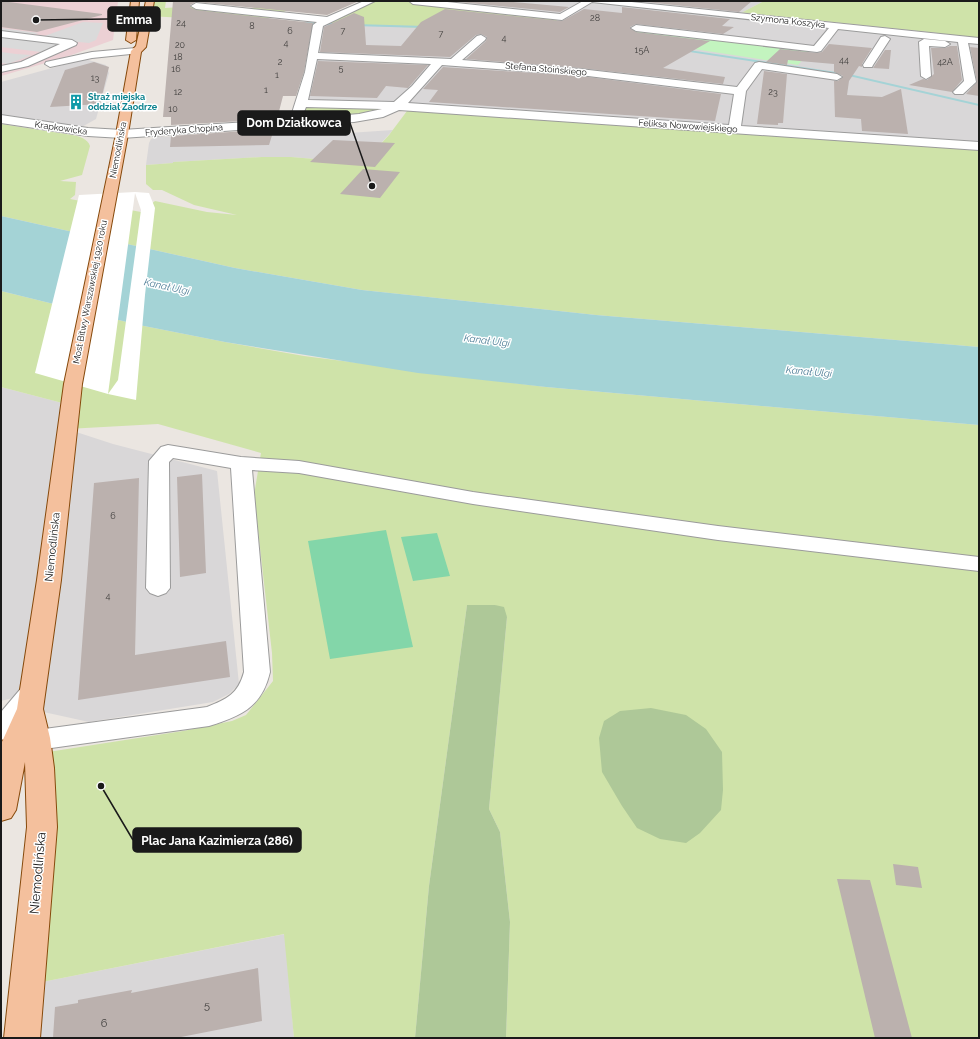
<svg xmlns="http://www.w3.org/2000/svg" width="980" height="1039" font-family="Raleway,sans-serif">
	<rect width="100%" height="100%" fill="#ebe6e1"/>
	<path fill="#d9d7d8" d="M413 1H764L741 13 662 4 636 28 665 8 979 41V146L302 103 318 25 330 24 433 27Z
		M85 59 106 65 109 73 96 119 80 128 1 116V82Z
		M393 130 363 163 291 157H262L173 162V163L146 165 149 143 151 139 156 137 243 134 319 135Z
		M1 387 70 405 67 429 113 444 217 471 239 684 229 694 213 702 89 722 30 709 32 693 1 701Z
		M285 934 294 1038H22L27 985Z"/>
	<path fill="#ecd0d4" d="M1 1H118L113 40 66 57 1 76Z"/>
	<path fill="#cfe3a9" d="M150 1H166L165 8 199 6 245 11 270 1H309L260 22 148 16Z
		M371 1H413L562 17 537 33 330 24 324 22Z
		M764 1H979V41L935 37 937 33 741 13Z
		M302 103 397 106 390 110 295 123Z
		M410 107 979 146V347L596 315 362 290 235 268 1 216V124L72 135C79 136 88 139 90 146L82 175 60 181 76 182 75 195 70 199 141 212 155 201 207 212 237 215 194 205 162 190H153L146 184V165L173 163V162L262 157H291L363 163 389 135Z
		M1 291 139 325 225 342 304 356 546 387 979 425V1038H506L510 922 500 832 489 809 507 617 495 605H467L429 886 415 1038H294L284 934 27 985 48 752 183 731 232 721 246 715 273 681 272 653 254 495 261 453 158 424 67 429 70 405 1 387Z"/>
	<path fill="#aec898" d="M467 605H495L504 607 507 617 489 809 500 832 510 922 506 1038H415L429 886Z
		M651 708 686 715 706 729 722 752 723 790 721 810 700 833 686 843 660 839 637 828 622 806 602 772 599 738 604 721 620 711Z"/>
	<path fill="#c3f4bf" d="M620 27 811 50 798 65 609 36Z"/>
	<path fill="#83d6a9" d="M386 530 413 647 330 659 308 541Z
		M437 533 450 576 413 581 401 537Z"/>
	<path fill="#dadada" d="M561 1H637L633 4 657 7 662 4 937 33 934 41Z
		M83 22 103 23 96 40 89 43 1 34V28L39 33 32 35 42 37Z
		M1 36 62 44 41 52 1 47Z
		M1 52 16 54 32 55 8 64 1 63Z"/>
	<path fill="#a4d3d6" d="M1 216 235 268 362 290 596 315 979 347V425L546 387 418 373 225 342 139 325 1 291Z"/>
	<path fill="#fff" fill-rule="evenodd" d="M135 192 149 193 155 208 145 295 136 400 108 394 35 373 79 195ZM135 193 141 210 118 380 108 394Z"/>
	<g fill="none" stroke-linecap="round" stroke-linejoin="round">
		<path fill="#a4d3d6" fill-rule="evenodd" d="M302 22 340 23 342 24 340 25 301 24Z
			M354 24 426 26 428 27 426 28 353 26Z
			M682 49 849 74 979 104V106L849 76 683 51Z"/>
	</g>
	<path fill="#bbb1ae" d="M1 1 102 14V15L37 32 1 27Z
		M173 1H359L327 15 196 2 190 5V7L196 10 313 23 304 72 296 96H283L277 119 171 125V117H163Z
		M461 1H502L569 7 560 12 459 2Z
		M637 1H752L739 12Z
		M622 7 730 19 722 26 734 27 723 34 636 24 630 27 636 32 710 41 663 68 725 77 723 84 580 68 466 59 486 41 487 37 481 34 476 35 450 57 320 52 324 27 354 13 364 17 366 45 401 46 421 22 445 9 562 21 584 9 622 13Z
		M829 44 872 48 862 64V67L859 66 849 81 847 95 882 97 901 89 908 134 862 131 861 119 835 117 834 81H838L843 76 834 72V64L788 60 787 65 766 62 780 49 817 53 822 52Z
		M950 46H957L962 80 952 92 909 85 923 79 927 80 934 74 931 48H945Z
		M970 47 979 48V96L966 94 977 82Z
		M885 50H891L889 69 873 68Z
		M318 61 428 65 408 88 386 86 377 98 310 96Z
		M94 62 109 67 100 104 50 107 65 70Z
		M443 67 580 76 721 94 715 121 429 102 438 90 423 89Z
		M764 71 787 74 783 123H778V125L757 124Z
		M274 129 269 145 170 147 171 136Z
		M333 140 395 143 375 167 310 162Z
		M363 169 400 172 380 198 340 194Z
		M202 474 206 573 180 577 177 477Z
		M139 478 135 655 226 641 230 677 78 700 94 483Z
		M893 864 918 867 922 888 896 885Z
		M837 879 870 880 912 1038H875Z
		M258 968 262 1021 176 1038H53L55 1007 78 1003V1000L132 990 131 993Z"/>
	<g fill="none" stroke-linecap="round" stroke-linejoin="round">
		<defs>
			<path id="minor" d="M364 1H375L323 26 318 53 451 59 477 36 481 35 486 38 485 40 462 60 580 69 737 87 755 63 759 62 837 74 842 77 837 80 762 69 746 91 741 126 979 142V150L399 110 383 117 354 122 122 138 88 136 1 123V115L88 128 122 130 295 119 291 116 305 72 313 25 317 22 196 9 191 6 196 3 327 17ZM317 59 431 64 412 86 394 102 308 100ZM442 65 580 75 734 94 729 125 408 103ZM306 107 382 109 359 114 301 119Z
				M409 1H438L560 14 583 1H622L979 38V44L968 43 976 82 963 94H955L953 92 964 81 958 42 838 29 821 51 817 52 636 31 631 28 636 25 814 46 829 28 592 2 562 20 413 4Z
				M1 31 72 40 77 43 76 45 28 66 1 72V66L21 62 60 44 1 37Z
				M885 36 890 39 873 65 872 67H864L863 65 881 37Z
				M924 39 945 41 950 44 945 47 929 46 931 76 926 79 921 76 919 42Z
				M136 48 141 51 140 53 92 58 50 67 45 64 46 62 92 52Z
				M168 445 241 457 299 461 473 492 588 508 718 526 979 557V571L718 540 473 504 299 473 252 470 270 672C262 707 241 716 209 726L37 750 27 747 23 740 27 733 37 730 207 707C227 699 238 694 244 672L231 468 173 458 169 462 170 588 166 593 158 596 150 593 146 588 149 461 161 447Z
				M32 684 41 686 45 693 11 737 1 740V712L23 686Z"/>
			<path id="major" d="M131 1H139L136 40 131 43 126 40Z
				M146 1H154L146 47 141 52 128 134 82 384 61 580 43 709 50 738 54 768 57 827 40 1038H4L27 827 25 762 16 810 11 818 1 821V744L17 709 37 580 64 384 116 134 131 51 136 46Z"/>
		</defs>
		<use href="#minor" stroke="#9b9b9b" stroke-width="2"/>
		<use href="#major" stroke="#86490b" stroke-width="2"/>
		<use href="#minor" fill="#fff" fill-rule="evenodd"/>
		<use href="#major" fill="#f4c09d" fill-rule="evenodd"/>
	</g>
	<defs>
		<symbol id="building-bare" viewBox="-9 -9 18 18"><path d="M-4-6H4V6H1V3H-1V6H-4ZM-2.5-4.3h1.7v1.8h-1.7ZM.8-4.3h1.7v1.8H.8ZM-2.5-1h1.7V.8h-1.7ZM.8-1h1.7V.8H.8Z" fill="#0f9aa8" stroke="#fff" stroke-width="2.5" paint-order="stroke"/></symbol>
	</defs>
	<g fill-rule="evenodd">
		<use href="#building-bare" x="65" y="91" width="22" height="22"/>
	</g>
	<g text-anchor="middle" stroke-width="3" stroke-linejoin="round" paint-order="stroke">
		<g font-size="9" fill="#42403f">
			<text x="595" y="21">28</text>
			<text x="181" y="26">24</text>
			<text x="252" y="29">8</text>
			<text x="290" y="34">6</text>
			<text x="343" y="34">7</text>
			<text x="441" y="37">7</text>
			<text x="504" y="41">4</text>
			<text x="286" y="46">4</text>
			<text x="180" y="48">20</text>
			<text x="642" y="53">15A</text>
			<text x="178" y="60">18</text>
			<text x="844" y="63">44</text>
			<text x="280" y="65">2</text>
			<text x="945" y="65">42A</text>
			<text x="341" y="71">5</text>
			<text x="176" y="72">16</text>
			<text x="277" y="78">1</text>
			<text x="95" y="81">13</text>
			<text x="266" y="93">1</text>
			<text x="178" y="95">12</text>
			<text x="773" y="95">23</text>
			<text x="173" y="112">10</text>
			<text x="113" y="519">6</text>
			<text x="108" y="599">4</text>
		</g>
		<g font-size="9" fill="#1a1a1a" stroke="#fff">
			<text transform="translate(788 21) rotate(6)" y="3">Szymona Koszyka</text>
			<text transform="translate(546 69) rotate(5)" y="3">Stefana Stoińskiego</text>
			<text transform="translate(688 126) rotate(4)" y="3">Feliksa Nowowiejskiego</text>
			<text transform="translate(61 128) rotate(8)" y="3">Krapkowicka</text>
			<text transform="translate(184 130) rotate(-4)" y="3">Fryderyka Chopina</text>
			<text transform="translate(118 150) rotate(-79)" y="3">Niemodlińska</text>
			<text transform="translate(90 292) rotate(-79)" y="3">Most Bitwy Warszawskiej 1920 roku</text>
		</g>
		<g font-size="9" font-weight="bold" fill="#0d838f" stroke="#fff" text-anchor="start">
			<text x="88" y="100">Straż miejska<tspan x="88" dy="10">oddział Zaodrze</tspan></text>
		</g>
		<g font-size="10" font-style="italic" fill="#497a94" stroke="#fff">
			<text transform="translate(167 286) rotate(12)" y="4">Kanał Ulgi</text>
			<text transform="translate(487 340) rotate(7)" y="4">Kanał Ulgi</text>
			<text transform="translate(809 371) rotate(5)" y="4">Kanał Ulgi</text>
		</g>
		<g font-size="11" fill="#1a1a1a" stroke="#fff">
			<text transform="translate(52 547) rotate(-84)" y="4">Niemodlińska</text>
		</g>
		<g font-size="11" fill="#42403f">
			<text x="207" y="1009">5</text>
			<text x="104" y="1027">6</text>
		</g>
		<g font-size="13" fill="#1a1a1a" stroke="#fff">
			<text transform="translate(37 873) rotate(-85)" y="5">Niemodlińska</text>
		</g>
	</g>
	<path fill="none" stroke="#1a1a1a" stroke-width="1.5" d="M36 20L108 19M372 186L350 123M101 786L133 840"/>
	<g fill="#1a1a1a" stroke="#fff" stroke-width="1.5">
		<circle cx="36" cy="20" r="4"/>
		<circle cx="372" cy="186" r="4"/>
		<circle cx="101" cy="786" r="4"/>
	</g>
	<g fill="#1a1a1a" stroke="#1a1a1a" stroke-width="1.5">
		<rect x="108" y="7" width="52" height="24" rx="4"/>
		<rect x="238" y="111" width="112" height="24" rx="4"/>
		<rect x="133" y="828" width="168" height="24" rx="4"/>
	</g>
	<g font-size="12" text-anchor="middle" font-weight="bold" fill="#fff">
		<text x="134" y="24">Emma</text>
		<text x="294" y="127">Dom Działkowca</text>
		<text x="217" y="845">Plac Jana Kazimierza (286)</text>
	</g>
	<rect width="980" height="1039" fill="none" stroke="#1a1a1a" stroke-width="4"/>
</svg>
